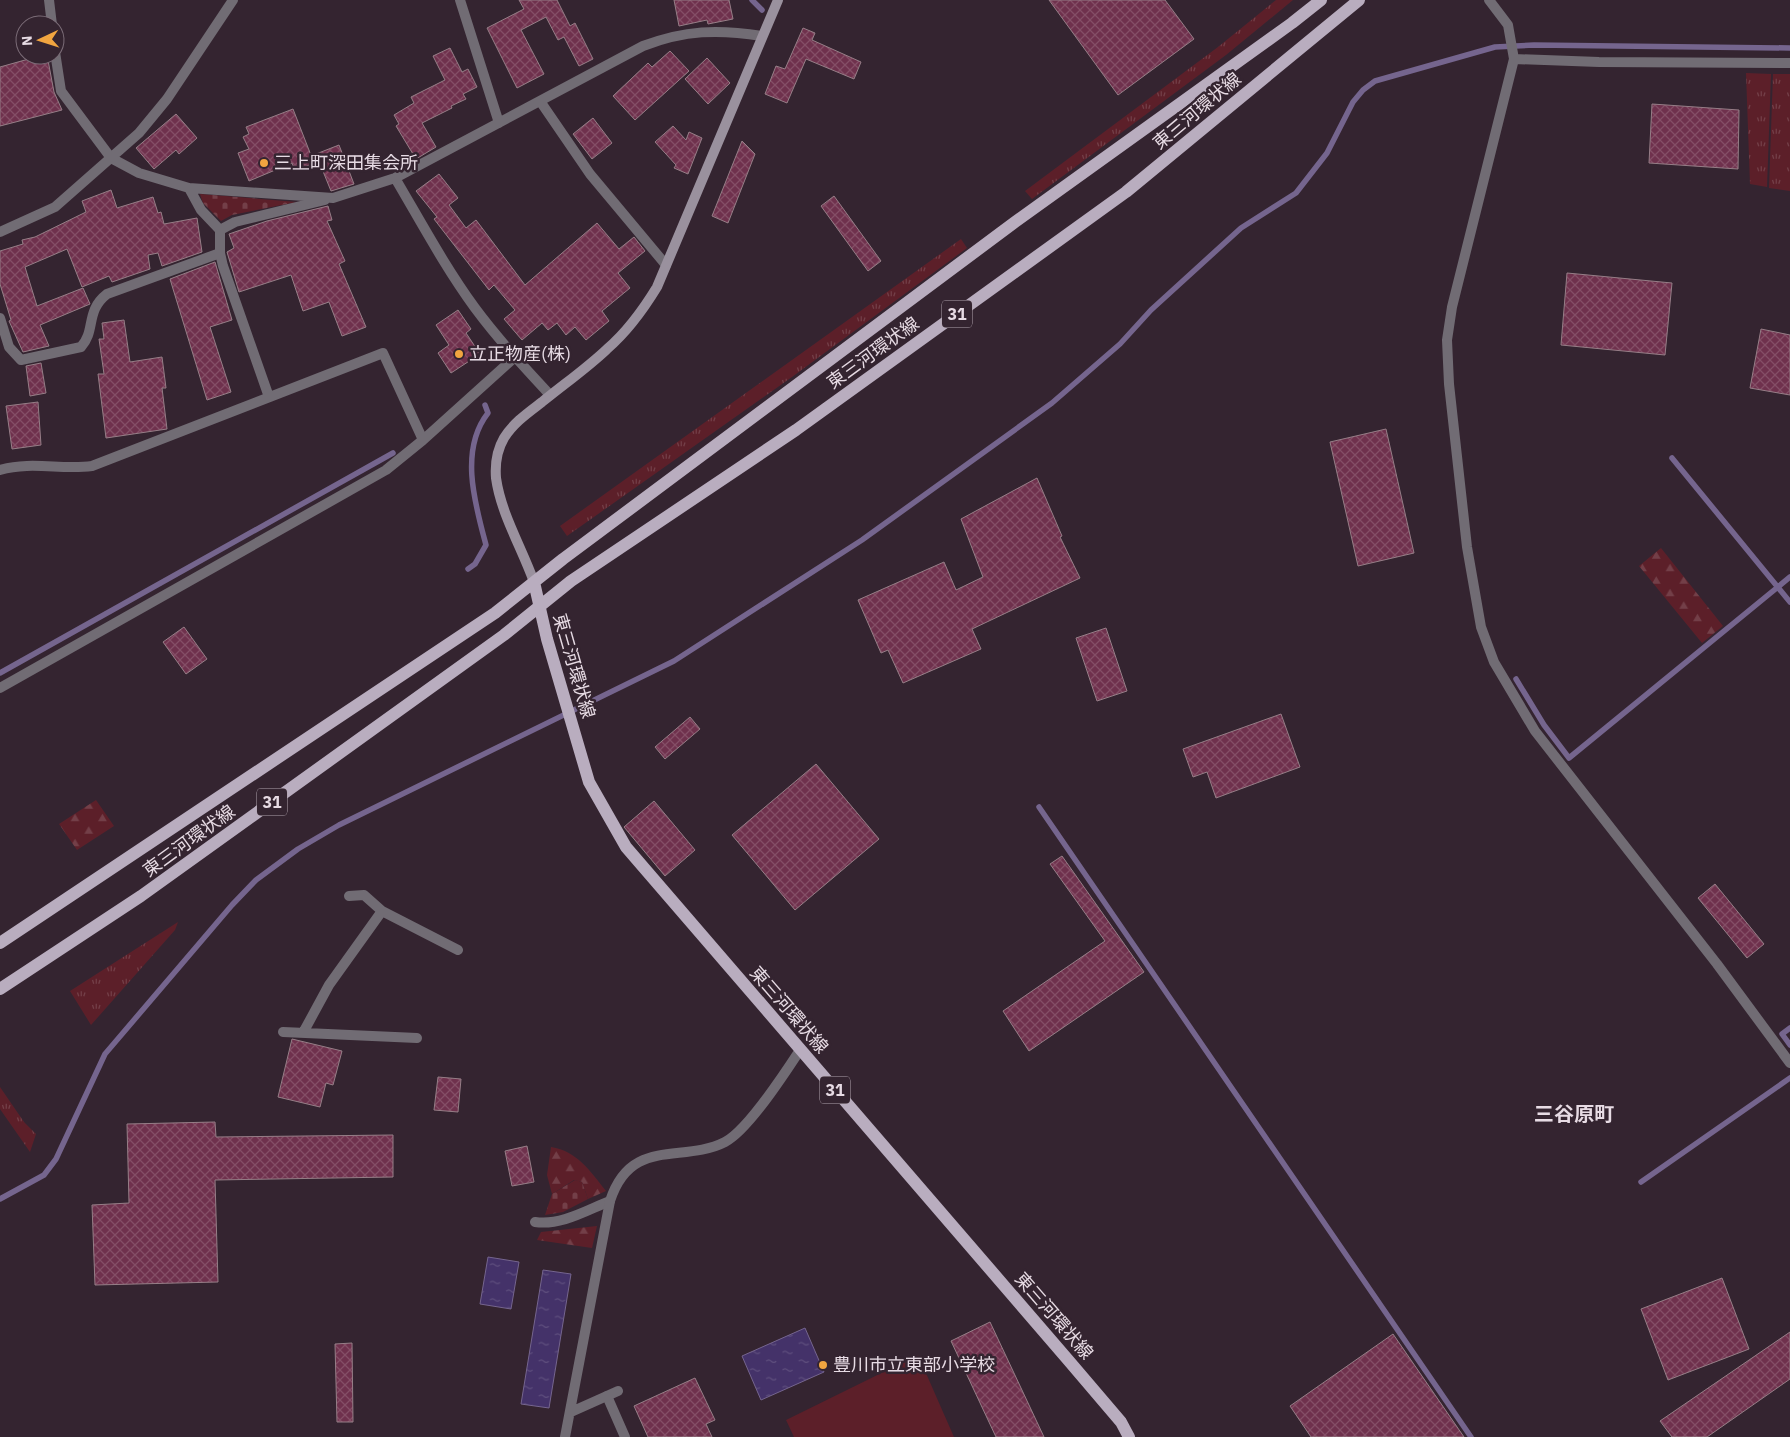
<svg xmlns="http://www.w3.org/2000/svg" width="1790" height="1437" font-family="'IBM Plex Sans','Noto Sans JP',sans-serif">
	<defs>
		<pattern id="grass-tufts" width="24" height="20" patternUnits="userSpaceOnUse" patternTransform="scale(1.25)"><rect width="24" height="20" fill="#5c1f29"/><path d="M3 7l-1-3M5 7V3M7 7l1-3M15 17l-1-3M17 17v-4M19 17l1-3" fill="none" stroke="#733f48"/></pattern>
		<pattern id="forest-firs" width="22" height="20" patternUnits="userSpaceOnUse" patternTransform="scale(1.25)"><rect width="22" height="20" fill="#5c1f29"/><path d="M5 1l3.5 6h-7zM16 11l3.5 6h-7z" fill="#733f48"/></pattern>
		<pattern id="cemetery-stones" width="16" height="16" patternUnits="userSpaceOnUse" patternTransform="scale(1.25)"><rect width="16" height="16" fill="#5c1f29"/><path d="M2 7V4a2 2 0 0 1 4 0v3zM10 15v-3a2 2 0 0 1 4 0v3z" fill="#733f48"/></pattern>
		<pattern id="water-ripples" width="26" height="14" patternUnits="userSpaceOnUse" patternTransform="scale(1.25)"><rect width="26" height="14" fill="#443269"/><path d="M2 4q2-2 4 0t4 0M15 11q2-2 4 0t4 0" fill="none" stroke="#5f4f7e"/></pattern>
		<pattern id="building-cross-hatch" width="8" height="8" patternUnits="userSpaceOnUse" patternTransform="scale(1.25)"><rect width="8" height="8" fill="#6f314d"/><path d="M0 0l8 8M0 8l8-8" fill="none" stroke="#844e66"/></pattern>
	</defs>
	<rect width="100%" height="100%" fill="#342430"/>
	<path fill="url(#grass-tufts)" d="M1276 0H1293L1226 55 1032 199 1025 191 1218 47Z
		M1746 73 1771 74 1767 187 1750 184Z
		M1773 74H1790V191L1769 188Z
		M961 239 967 248 792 377 567 536 560 526Z
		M178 922 175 930 91 1025 70 991Z
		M0 1087 24 1122 36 1134 30 1152 0 1109Z"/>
	<path fill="url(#forest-firs)" d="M1661 548 1723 626 1702 643 1639 566Z
		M96 800 114 826 77 850 59 824Z
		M551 1147C577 1151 590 1171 606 1191L588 1199 582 1182 574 1180 552 1194 547 1175Z
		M597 1226 592 1248 537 1240 541 1232Z"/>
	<path fill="url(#cemetery-stones)" d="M200 194 297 202 232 215 221 221 203 203Z
		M575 1180 582 1182 588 1199 563 1212 545 1215 552 1194Z"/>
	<path fill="#5c1f29" d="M918 1355 954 1437H794L786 1420Z"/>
	<path fill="url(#water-ripples)" stroke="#75658e" d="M488 1257 519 1262 511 1309 480 1304Z
		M543 1270 571 1274 549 1408 521 1404Z
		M805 1328 824 1372 761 1400 742 1356Z"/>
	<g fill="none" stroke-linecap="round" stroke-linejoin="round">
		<path stroke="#75658e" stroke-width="5.5" d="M752 0 762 10
			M1672 458 1790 602
			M468 569 475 564 486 545C475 504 459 450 488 413L485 405
			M0 673 393 453
			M1516 679 1544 725 1569 758 1790 577
			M1039 807 1471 1437
			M1790 1028 1782 1034 1790 1045
			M1641 1182 1790 1078
			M0 1199 44 1175 56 1159 105 1054 232 905 256 880 298 849 339 825 674 661 862 540 1052 403 1120 344 1151 310 1241 228 1296 193 1327 153 1353 102 1363 90 1375 81 1495 47 1534 45 1790 48"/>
	</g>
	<path fill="url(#building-cross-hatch)" stroke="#967e87" d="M519 0H557L570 26 575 23 593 59 579 66 564 37 558 40 546 17 521 30 544 74 517 88 487 28 524 9Z
		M674 0H729L733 19 708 24 707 20 679 26Z
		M1049 0H1165L1194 39 1118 95Z
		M803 28 815 33 812 40 861 62 854 79 806 59 787 103 765 94 776 66 785 69Z
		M450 48 462 72 468 69 477 87 463 94 466 99 451 106 452 108 422 123 436 147 416 159 396 126 399 124 394 115 414 103 411 97 445 80 433 56Z
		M670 51 689 71 635 120 613 96 648 63 652 67Z
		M43 55H47L54 92 62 110 0 126V67Z
		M707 58 730 83 708 104 685 79Z
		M1652 104 1739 110 1738 169 1649 163Z
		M293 109 314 163 295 171 292 163 249 181 238 153 249 149 243 137 249 134 246 127Z
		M176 114 197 138 179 154 176 150 154 169 136 148Z
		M593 118 612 143 592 159 573 134Z
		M673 126 686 140 689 132 702 138 688 174 674 168 676 165 655 142Z
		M742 141 755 154 728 223 712 216Z
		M339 145 354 184 331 191 316 154Z
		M439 174 458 198 449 205 466 228 476 220 525 285 597 223 619 249 634 237 645 251 618 273 630 288 602 311 609 321 586 340 575 327 566 335 557 323 548 330 542 323 522 340 504 319 515 310 494 285 489 290 434 219 437 217 416 191Z
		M111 190 117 208 153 197 158 213 161 212 164 224 197 218 202 252 162 266 158 253 148 255 150 269 112 282 109 276 82 287 67 249 25 267 37 306 83 288 90 304 40 325 49 346 23 352 9 321 11 320 0 284V251L23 244 22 240 35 237 86 212 82 201Z
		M834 196 881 261 868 271 821 206Z
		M328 206 332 220 327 221 345 261 339 264 366 327 342 336 329 302 303 311 291 275 239 292 227 252 234 248 229 234 267 221Z
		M215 262 232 320 210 327 231 392 207 400 170 279Z
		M1567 273 1672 283 1665 355 1561 345Z
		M458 310 471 329 466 333 480 354 451 373 438 353 449 345 436 325Z
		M124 320 130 362 162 357 166 388H162L167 429 106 438 98 374H104L99 339H104L102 323Z
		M1761 329 1790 335V395L1750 388Z
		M41 363 46 393 30 396 26 366Z
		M38 402 41 445 12 449 6 406Z
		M1386 429 1414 553 1358 566 1330 442Z
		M1037 478 1062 536 1060 537 1080 578 972 629 981 649 903 683 888 650 881 653 858 600 944 562 956 590 983 577 961 519Z
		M184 627 207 659 186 674 163 642Z
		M1106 628 1127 691 1097 701 1076 638Z
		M1281 714 1300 767 1216 798 1207 772 1193 777 1183 749Z
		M690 717 700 729 665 759 655 747Z
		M816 764 879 839 795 910 732 835Z
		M654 801 695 850 665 876 624 827Z
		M1062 856 1144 972 1029 1051 1003 1011 1105 941 1050 864Z
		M1715 884 1764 944 1747 958 1698 898Z
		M292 1039 342 1051 333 1085 326 1083 320 1107 278 1097Z
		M438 1077 461 1079 458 1112 434 1110Z
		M215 1122 216 1137 393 1135V1177L215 1180 218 1282 95 1285 92 1205 129 1203 127 1124Z
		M527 1146 534 1182 512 1186 505 1151Z
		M1722 1278 1749 1349 1668 1380 1641 1309Z
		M990 1322 1044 1437H996L951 1341Z
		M1790 1332V1379L1707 1437H1672L1660 1421Z
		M1393 1334 1464 1437H1311L1290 1406Z
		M352 1343 353 1422H337L335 1344Z
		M695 1378 715 1420 706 1424 712 1437H648L634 1406Z"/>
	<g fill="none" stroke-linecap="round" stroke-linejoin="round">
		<path stroke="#716c74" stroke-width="10" d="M535 1222C561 1226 587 1210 610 1201
			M607 1396 625 1437"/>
		<path stroke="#716c74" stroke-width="10" d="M49 0 52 25
			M460 0 499 123
			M1489 0 1508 25 1514 59 1452 307 1447 340 1449 384 1467 547 1481 627 1494 662 1535 731 1717 964 1790 1063
			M55 52 61 91 111 158 139 173 189 188 201 210 220 230
			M1514 59 1599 62 1790 63
			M540 101 590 174 666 265
			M395 178C421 222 445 267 475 308 498 339 524 367 550 395
			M189 188 333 198 395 178 643 46C685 30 718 29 762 36
			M0 232 55 207 139 133 167 99 233 0
			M0 318 9 347 21 360 81 347C96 331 85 311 107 294L220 253
			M269 397 223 266 220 253V230L235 222 325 200
			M0 470C31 461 61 470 92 466L383 353 423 440
			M0 688 386 470 423 440 515 357
			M349 896 364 895 382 911 458 950
			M304 1031 329 985 382 911
			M283 1032 417 1038
			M571 1412 618 1391
			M565 1437 610 1201C631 1136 682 1164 725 1142 748 1130 785 1073 800 1050"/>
		<path stroke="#9a919e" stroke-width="10" d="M534 582C522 548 501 514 496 478 495 465 497 450 504 438 513 423 529 412 542 402 564 384 587 368 607 349 628 331 643 310 657 287L778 0"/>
		<path stroke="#b9adbf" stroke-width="12" d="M534 582 547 639 589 782 626 847 1069 1361 1121 1422 1129 1437
			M0 943 495 613 563 559 1015 222 1292 23 1321 0
			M0 989 141 896 504 635 571 581 796 430 1126 192 1359 0"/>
	</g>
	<g fill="#f1a540" stroke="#342430" stroke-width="2">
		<circle cx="264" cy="163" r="5"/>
		<circle cx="459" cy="354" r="5"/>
		<circle cx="823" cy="1365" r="5"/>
	</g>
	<g text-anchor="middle" stroke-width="5" stroke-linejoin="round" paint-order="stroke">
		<g fill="#342430" stroke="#b1a4ae" stroke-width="1">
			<rect x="942" y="300.5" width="30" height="27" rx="4"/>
			<rect x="257" y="788.5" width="30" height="27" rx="4"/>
			<rect x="820" y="1076.5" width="30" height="27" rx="4"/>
		</g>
		<g font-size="16" font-weight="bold" fill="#e7dbe4">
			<text x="957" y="320">31</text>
			<text x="272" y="808">31</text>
			<text x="835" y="1096">31</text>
		</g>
		<g font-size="18" fill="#e7dbe4" stroke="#342430">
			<text transform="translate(1197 111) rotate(-40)" y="6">東三河環状線</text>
			<text transform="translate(873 353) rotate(-36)" y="6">東三河環状線</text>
			<text transform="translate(574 666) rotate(74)" y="6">東三河環状線</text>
			<text transform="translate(189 841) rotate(-36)" y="6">東三河環状線</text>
			<text transform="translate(789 1010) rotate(49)" y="6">東三河環状線</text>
			<text transform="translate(1054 1316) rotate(49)" y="6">東三河環状線</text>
		</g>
		<g font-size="18" fill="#e7dbe4" stroke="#342430" text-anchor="start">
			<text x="274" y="169">三上町深田集会所</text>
			<text x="469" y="360">立正物産(株)</text>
			<text x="833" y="1371">豊川市立東部小学校</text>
		</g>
		<g font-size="20" font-weight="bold" fill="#e7dbe4" stroke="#342430">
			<text x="1574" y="1121">三谷原町</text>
		</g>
	</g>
	<g transform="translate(40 40) rotate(266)"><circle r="24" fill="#342430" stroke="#7c6d78"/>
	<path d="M0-4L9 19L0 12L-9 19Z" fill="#f1a540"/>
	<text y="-8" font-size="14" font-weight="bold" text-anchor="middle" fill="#e7dbe4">N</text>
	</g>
</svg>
